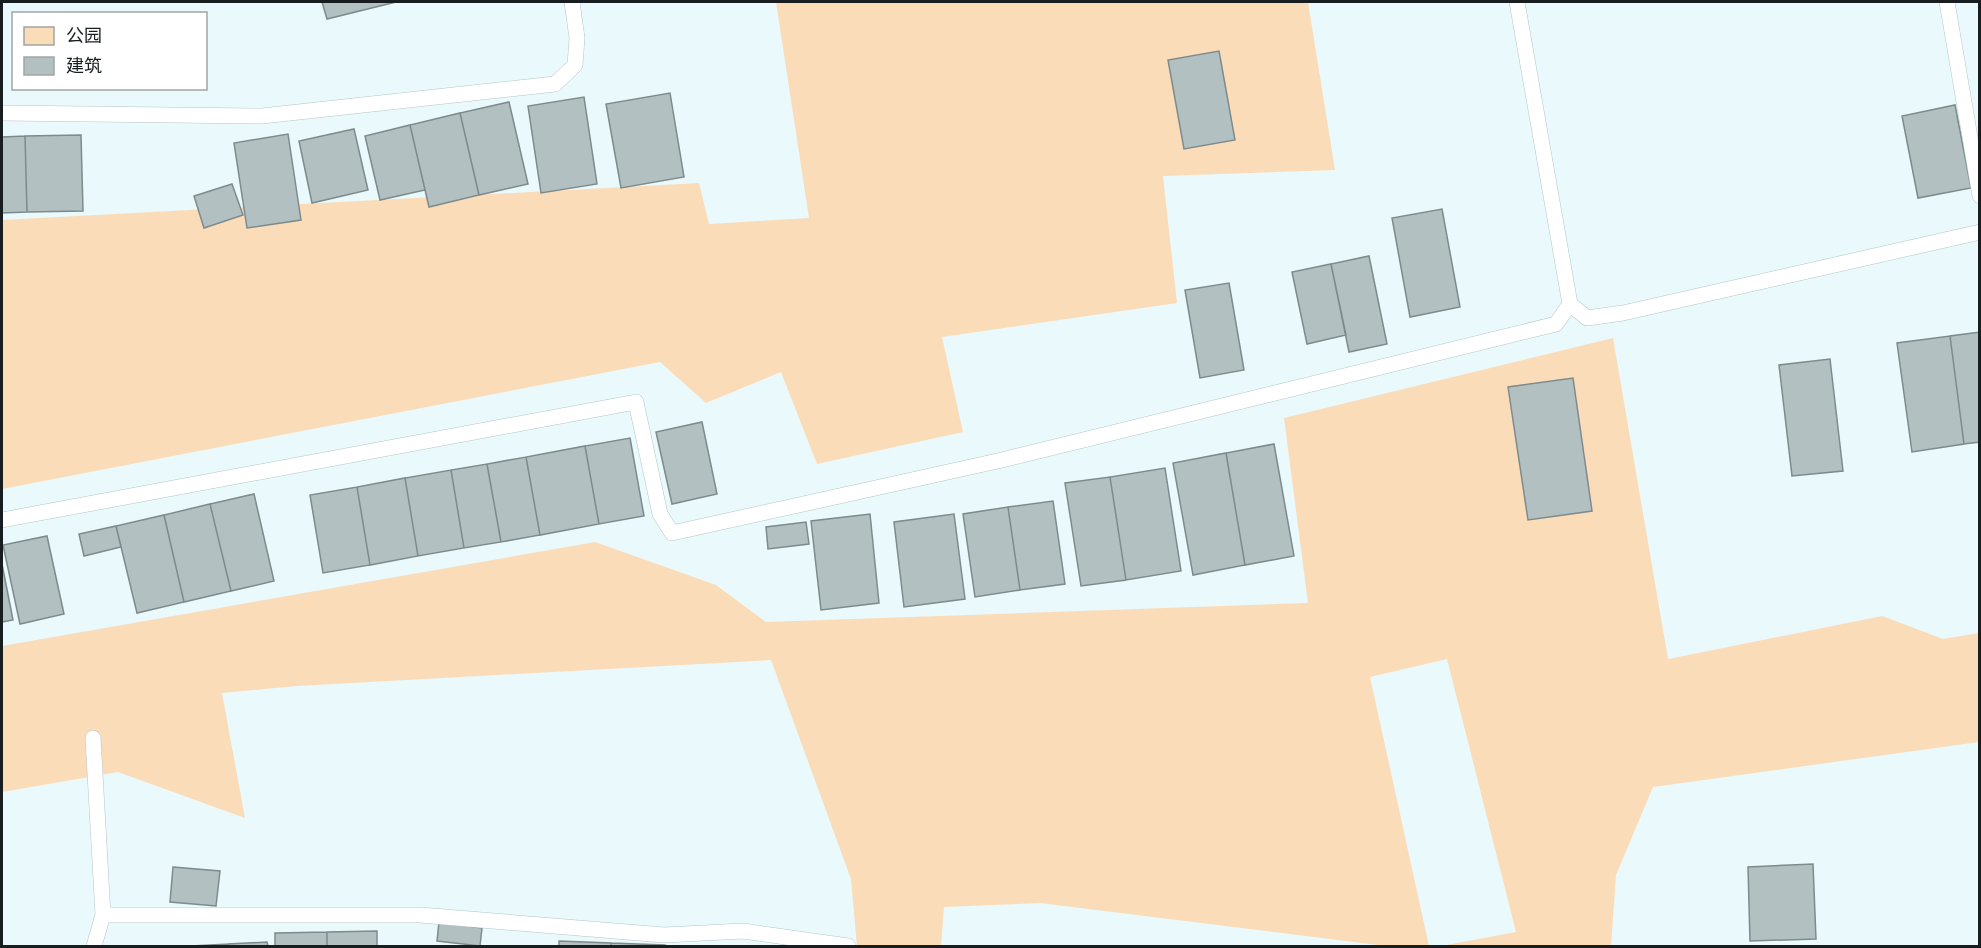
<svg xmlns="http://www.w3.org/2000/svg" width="1981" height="948" font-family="Karla,'Noto Sans SC',sans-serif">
	<rect width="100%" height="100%" fill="#eaf9fb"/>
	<path fill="#fbdcb9" d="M776 2H1308L1335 170 1163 176 1177 303 942 337 963 432 817 464 781 372 706 403 660 362 2 489V220L699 183 709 224 809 218Z
		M1613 338 1668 659 1882 616 1943 639 1979 633V742L1653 787 1616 875 1611 946H1441L1516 932 1447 659 1370 677 1429 946H1386L1040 903 944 907 941 946H857L851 879 771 660 297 686 222 693 245 818 118 772 2 792V646L595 542 716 585 766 622 1308 603 1284 418Z"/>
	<path fill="#b2c0c2" stroke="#7d8b8c" stroke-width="1.5" d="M322 2H396L327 19Z
		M1219 51 1235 140 1184 149 1168 60Z
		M670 93 684 177 621 188 606 104Z
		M584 97 597 184 541 193 528 106Z
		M509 102 528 184 479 195 460 113Z
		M1955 105 1971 188 1918 198 1902 116Z
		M460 113 479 195 429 207 410 125Z
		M410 125 425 190 380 200 365 136Z
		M354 129 368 190 312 203 299 141Z
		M288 134 301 220 247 228 234 143Z
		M81 135 83 211 27 212 25 136Z
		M25 136 27 212 2 213V137Z
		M232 184 243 215 204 228 194 196Z
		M1442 209 1460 307 1410 317 1392 218Z
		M1369 256 1387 344 1349 352 1331 264Z
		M1331 264 1346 335 1307 344 1292 272Z
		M1229 283 1244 370 1200 378 1185 290Z
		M1980 332V442L1964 444 1950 336Z
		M1950 336 1964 444 1912 452 1897 343Z
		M1830 359 1843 471 1792 476 1779 365Z
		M1573 378 1592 511 1528 520 1508 387Z
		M702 422 717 494 672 504 656 432Z
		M630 438 644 516 599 524 585 446Z
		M1274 444 1294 556 1245 565 1226 453Z
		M585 446 599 524 540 535 526 457Z
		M1226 453 1245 565 1193 575 1173 463Z
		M526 457 540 535 501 542 487 464Z
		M487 464 501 542 464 548 451 470Z
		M1165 468 1181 571 1126 580 1110 477Z
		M451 470 464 548 418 556 405 478Z
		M1110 477 1126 580 1081 586 1065 483Z
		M405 478 418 556 370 565 357 487Z
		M357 487 370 565 323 573 310 495Z
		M254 494 274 581 231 591 210 504Z
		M1053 501 1065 584 1020 590 1008 507Z
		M210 504 231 591 184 602 164 515Z
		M1008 507 1020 590 975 597 963 514Z
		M870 514 879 603 821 610 811 521Z
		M954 514 965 599 904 607 894 522Z
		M164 515 184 602 137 613 116 526Z
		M806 522 809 544 768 549 766 527Z
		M116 526 121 547 84 556 79 534Z
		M47 536 64 614 20 624 3 545Z
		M2 564 13 620 2 622Z
		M1813 864 1816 939 1750 941 1748 867Z
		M173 867 220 871 216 906 170 902Z
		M439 922 482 928 480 946 437 941Z
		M377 931V946H327V932Z
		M327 932V946H275V933Z
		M559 941 611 943V946H559Z
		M267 942 268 946H228V944Z
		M611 943 665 945V946H611Z
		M228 944V946H191Z"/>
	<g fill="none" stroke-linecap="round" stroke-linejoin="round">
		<defs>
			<path id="lane" d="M1517 2 1570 304 1587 318 1623 313 1980 232
				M1947 2 1980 196
				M2 113 262 116 555 84 575 65 577 38 572 2
				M2 520 636 402 660 514 672 533 1002 460 1556 324 1570 304
				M93 738 103 915 94 946
				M103 915H420L664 935 743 931 848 946"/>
		</defs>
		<use href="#lane" stroke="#b6c5c7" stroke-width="16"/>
		<use href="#lane" stroke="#fff" stroke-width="15"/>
	</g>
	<rect width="1981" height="948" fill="none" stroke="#181e1f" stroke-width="6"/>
	<rect x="12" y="12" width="195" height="78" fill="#ffffff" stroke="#a3a5a5" stroke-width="1.5"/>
	<rect x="24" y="27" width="30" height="18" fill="#fbdcb9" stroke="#a3a5a5" stroke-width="1.5"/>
	<text x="66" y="42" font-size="18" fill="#181e1f">公园</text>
	<rect x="24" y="57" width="30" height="18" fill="#b2c0c2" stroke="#a3a5a5" stroke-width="1.5"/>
	<text x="66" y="72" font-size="18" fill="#181e1f">建筑</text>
</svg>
